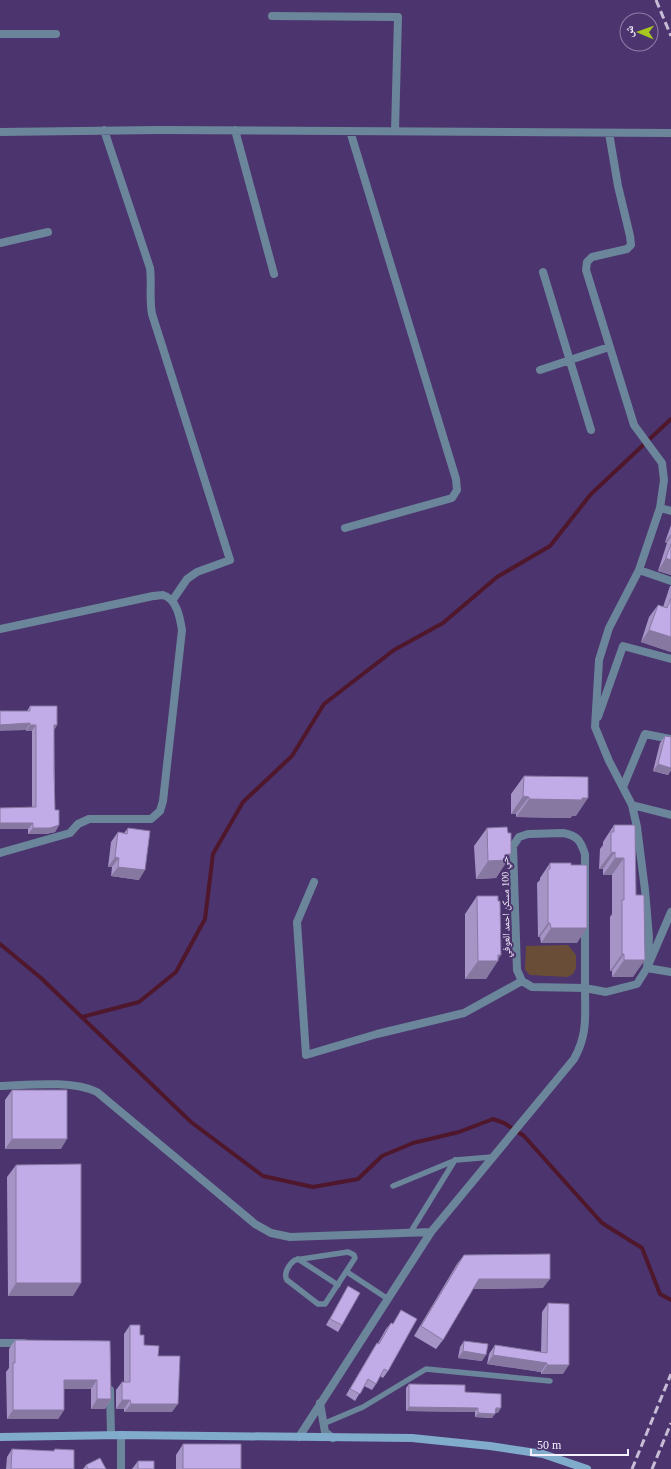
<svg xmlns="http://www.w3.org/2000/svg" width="671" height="1469" font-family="'Times New Roman','Noto Naskh Arabic',serif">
	<rect width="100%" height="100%" fill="#4c346e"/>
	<path fill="#694d36" d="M568 945 576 955V968L573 974 567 977 530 975 525 970 526 946Z"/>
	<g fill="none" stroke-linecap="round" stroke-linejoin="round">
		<path stroke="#4e172b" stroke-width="4" d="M0 944 41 978 191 1122 263 1176 313 1187 358 1179 382 1156 413 1143 459 1132 493 1119 504 1123 524 1136 602 1223 642 1248 660 1294 671 1300
			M82 1017 139 1002 176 972 205 919 213 854 243 802 292 756 324 704 394 650 443 623 497 577 550 546 591 494 671 419"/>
		<path stroke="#6b869a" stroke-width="5.5" d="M393 1186 456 1160 492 1157
			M410 1233 455 1160
			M348 1252 354 1255 355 1258 325 1304H318L287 1280C283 1274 289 1264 295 1260Z
			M298 1259 338 1285
			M347 1272 388 1299
			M323 1424 363 1407 426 1369 550 1381"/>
		<path stroke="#6b869a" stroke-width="8" d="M272 16 398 17 395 131
			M0 34H56
			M104 130 150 268C152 283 149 298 152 314L230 560 197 572 187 579 172 601
			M235 130 274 274
			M0 132 159 130 671 133
			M0 243 48 232
			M543 272 591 430
			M540 370 609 347
			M660 508 671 511
			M345 528 452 498 457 490 456 479 350 131
			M639 570 671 581
			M0 629 153 596C156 596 160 595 163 595 177 599 180 618 182 630L163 801 160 811 151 819H89L78 824 70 833 0 853
			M598 717 623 646 671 659
			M623 787 645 734 671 739
			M632 805 671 815
			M563 833C578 836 580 840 585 854V988L532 987 522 981 517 970 513 846 519 837 528 834Z
			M314 882 297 922 306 1055 377 1034 464 1013 522 981
			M671 912 647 968 671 972
			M0 1086C29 1085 72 1080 97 1092L255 1224 271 1233 290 1237 431 1232
			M0 1343H24
			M110 1390 111 1435
			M320 1403 325 1432 333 1438
			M299 1437 431 1232 574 1059C588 1034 585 1015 585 988L606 992 637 984 647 968 649 937 645 890 637 827 632 805 609 761 595 727 599 660 609 628 639 570 660 508 664 480 662 463 634 425 586 270 587 262 592 257 627 249 631 245 630 236 618 186 609 133
			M121 1469V1435"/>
		<path stroke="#80abcb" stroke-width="8" d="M0 1437 121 1435 412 1438 490 1446 543 1454 587 1469"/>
		<path stroke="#c7bdd7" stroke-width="3" stroke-dasharray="8 4" stroke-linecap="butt" d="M656 0 671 36
			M632 1469 671 1374
			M652 1469 671 1423"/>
	</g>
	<path fill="#a694c7" d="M671 525V575L658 571 667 543 665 542Z
		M670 586H671V652L641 642 649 617 658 605 663 607Z
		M30 706 57 725 54 730 55 810 59 825 55 832 46 834H28V829L32 807V731H26V730L27 711Z
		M665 736 671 737V770L668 775 653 771 660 743Z
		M524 776 576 816H572L570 818 516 817V814H511V794Z
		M614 825H635L633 977H612V971H610V917L612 914V875H603V869H599L600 849 603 845V842Z
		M128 828 139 880 111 876 112 867H108L111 842 118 832 124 833Z
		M487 828 508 833V858L496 878 476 879 474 846Z
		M550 863 577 943H541L540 937H538L537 883 540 880V878Z
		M477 896 498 959 486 979H465V914Z
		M12 1090 61 1149H5V1100Z
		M16 1165 73 1296H8L7 1177Z
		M464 1255 543 1288 473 1289 443 1340 436 1349 414 1336 457 1264Z
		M348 1286 342 1325 338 1332 326 1325 344 1293Z
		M548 1303 563 1374H541V1372L487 1364 489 1354 495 1345 541 1352 542 1312Z
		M401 1310 388 1371 383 1378 380 1376 376 1384 372 1390 364 1386 355 1401 346 1395 373 1349 377 1343H378L386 1329 391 1323 393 1324Z
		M130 1325 140 1335 144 1345 158 1356 172 1412H124V1409H116V1390L122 1382H124V1334Z
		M15 1340 110 1341 111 1399 105 1409H91V1389H64V1410L58 1419H7L6 1372 9 1368V1349Z
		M464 1341 482 1361 458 1358 460 1347Z
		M409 1384 465 1392 498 1413 495 1412 492 1418 475 1417V1412L406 1411V1388Z
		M183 1444 241 1469H176V1455Z
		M12 1449 53 1451 55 1449 74 1469H6L7 1457Z
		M138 1461 154 1469H132Z
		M86 1465 106 1469H83Z"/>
	<path fill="#8778a2" d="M671 534V537L667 543 665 542Z
		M666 558 671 560V575L658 571Z
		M649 630 671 637V652L641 642Z
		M30 723 26 730 0 731V725Z
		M30 725H36L32 731H26Z
		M54 725H57L53 731Z
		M658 764 671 768V770L668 775 653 771Z
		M523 796 529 797 516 814H511Z
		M582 798H588L576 816H572L570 818 516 817 529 799Z
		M0 823H33L28 829H0Z
		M59 825 55 832 46 834H28L33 828Z
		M615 852 603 869H599L611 853Z
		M508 854H511L507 860H508L496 878 476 879 488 861Z
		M115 857 119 858 112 867H108Z
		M615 858H624L612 875H603Z
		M118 867 145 870 139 880 111 876Z
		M548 923H550L540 937H538Z
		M551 928H587L577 943H541Z
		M622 954H624L612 971H610Z
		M498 955H501L497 961H498L486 979H465L478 961Z
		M624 960H645L633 977H612Z
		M12 1139H67L61 1149H5Z
		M479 1279H550L543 1288 473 1289Z
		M16 1283H81L73 1296H8Z
		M463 1351 486 1355 482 1361 458 1358Z
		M493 1355 547 1363 541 1372 487 1364Z
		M547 1365H569L563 1374H541Z
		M64 1380H97L91 1389H58Z
		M97 1399H111L105 1409H91Z
		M122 1400H130L124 1409H116Z
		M131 1404H178L172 1412H124Z
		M409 1407 478 1408 475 1412 406 1411Z
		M496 1408H501L498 1413 493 1412Z
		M13 1410H64L58 1419H7Z
		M478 1413 495 1414 492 1418 475 1417Z"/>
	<path fill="#c1ace7" stroke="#8778a2" d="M671 544V560L666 558Z
		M671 598V637L649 630 658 605 667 608Z
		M30 706H57V725H54V771L55 810H59V825L50 828H33V823H0V808L36 807V725H30V723L0 725V711H30Z
		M665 736 671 737V768L658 764Z
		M524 776 588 777V798H582V800L529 799V797L523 796Z
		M614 825H635L636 895H644L645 960H624V954H622V900H624V858H615V852L611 853V832H614Z
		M507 827 508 833H511V854H508V860L488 861 487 828Z
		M128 828 150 831 145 870 118 867 119 858 115 857 118 832 127 834Z
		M550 863H571V865H587V928H551L550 923H548V869H550Z
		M477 896H498V901H500L501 955H498V961H478Z
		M12 1090H67V1139H12Z
		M81 1164V1283H16V1165Z
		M550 1254V1279H479L443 1340 421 1326 464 1255Z
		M348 1286 360 1293 342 1325 330 1319Z
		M548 1303 569 1304V1365H547V1363L493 1355 495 1345 547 1353Z
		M401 1310 417 1319 388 1371 384 1369 376 1384 368 1379 360 1394 350 1389 377 1343 379 1344 391 1323 393 1324Z
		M130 1325H140V1335H144V1345L159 1346 158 1356H180L178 1404H131L130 1400H122V1382H130Z
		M15 1340 110 1341 111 1399H97V1380H64V1410H13V1363H15Z
		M464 1341 488 1344 486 1355 463 1351Z
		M409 1384 465 1385V1392L501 1394V1408H496L495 1414 478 1413V1408L409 1407Z
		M183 1444H241V1469H183Z
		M12 1449 54 1451 55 1449 74 1450V1469H11Z
		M100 1458 106 1469H88L86 1465Z
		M138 1461H154V1469H138Z"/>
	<g text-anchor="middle" stroke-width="4" stroke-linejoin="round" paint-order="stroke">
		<g font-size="10" fill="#f5f0fe" stroke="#4c346e">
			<text transform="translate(505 907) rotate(-91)" y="4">حي 100 مسكن احمد العوفي</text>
		</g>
	</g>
	<g transform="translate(639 32) rotate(272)"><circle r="19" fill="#4c346e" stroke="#907fa8"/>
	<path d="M0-3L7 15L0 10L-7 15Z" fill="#a7c71e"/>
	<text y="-6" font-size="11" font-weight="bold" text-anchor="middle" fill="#f5f0fe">ش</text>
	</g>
	<path d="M531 1449v6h97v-6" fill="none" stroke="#f5f0fe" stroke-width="2"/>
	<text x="537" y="1449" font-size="12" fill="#f5f0fe" stroke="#4c346e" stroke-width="3" paint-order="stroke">50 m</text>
</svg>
